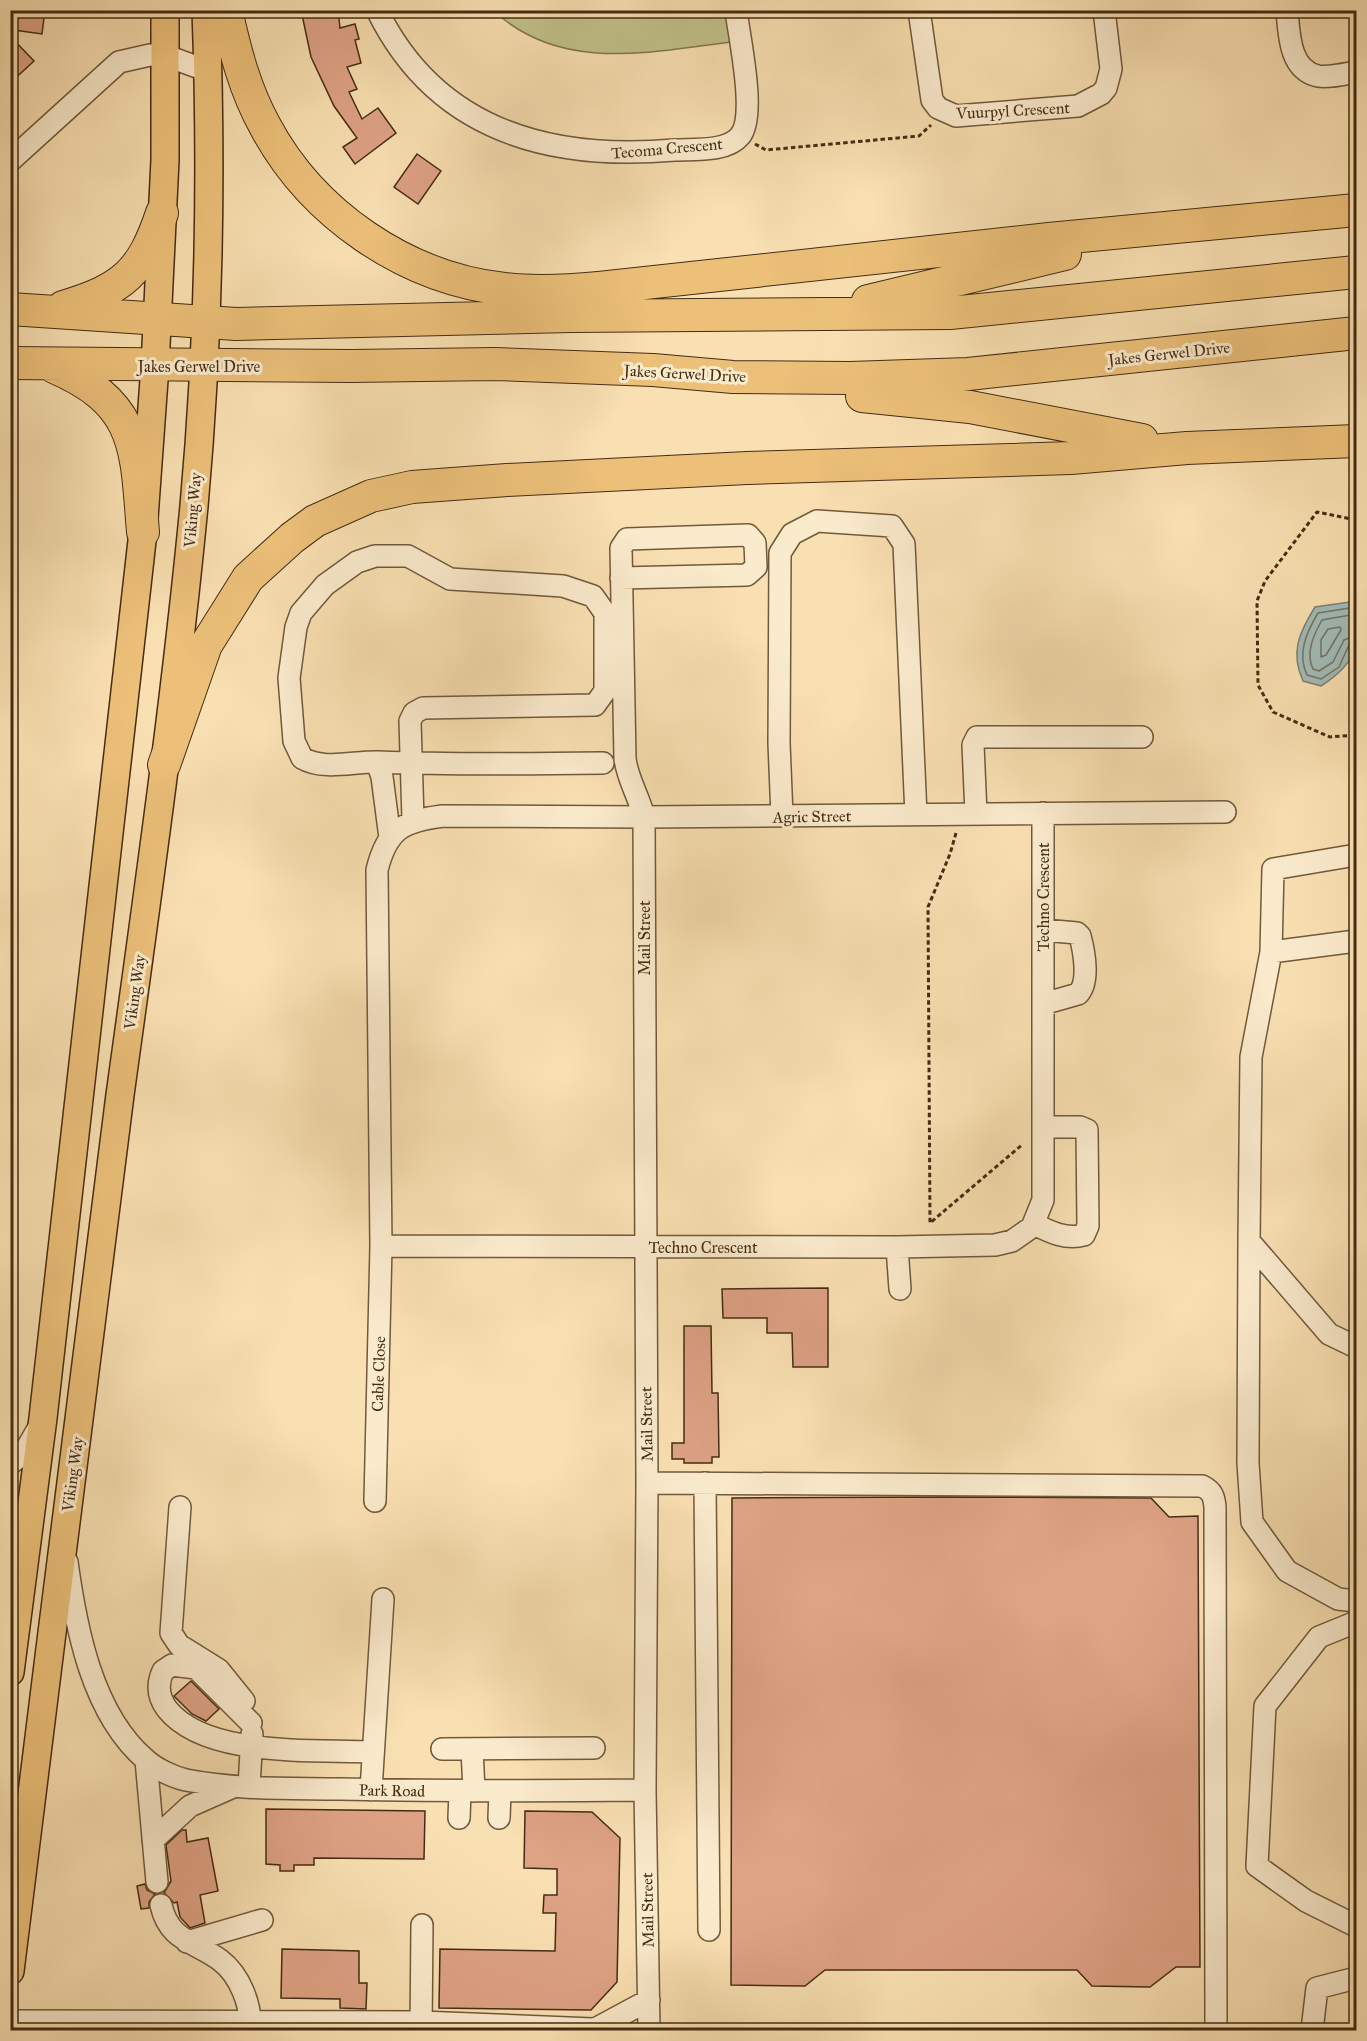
<svg xmlns="http://www.w3.org/2000/svg" width="1367" height="2041" font-family="'IM FELL Great Primer',serif">
	<rect width="100%" height="100%" fill="#f9e0b2"/>
	<filter id="stains"><feTurbulence type="fractalNoise" baseFrequency=".00333" numOctaves="4"/><feColorMatrix values="0 0 0 0 .2 0 0 0 0 .09 0 0 0 0 .02 0 0 0 .5 -.17"/></filter>
	<radialGradient id="worn" r=".72"><stop offset=".6" stop-color="#630" stop-opacity="0"/><stop offset="1" stop-color="#630" stop-opacity=".3"/></radialGradient>
	<path fill="#c2c189" stroke="#83764e" stroke-width="1.5" d="M494 11H728L731 42C650 52 561 73 494 11Z"/>
	<path fill="#a2bbb7" stroke="#7c8275" stroke-width="1.5" d="M1356 601C1357 645 1361 660 1321 686L1303 681C1290 652 1299 633 1315 607Z"/>
	<g fill="none" stroke-linecap="round" stroke-linejoin="round">
		<path stroke="#737465" stroke-width="1.5" d="M1356 607 1318 613C1306 633 1297 654 1307 675L1321 679 1339 667 1349 645 1356 643
			M1356 614 1322 620C1314 634 1305 653 1313 669L1319 671 1333 662 1344 640 1356 635
			M1340 627 1341 630 1326 655 1321 657V640L1328 629Z"/>
	</g>
	<path fill="#dea284" stroke="#442c13" stroke-width="1.5" d="M16 10H45L42 34 14 30Z
		M301 10H338L340 28 355 24 359 39 355 40 361 63 347 67 357 89 349 92 362 119 378 108 396 133 355 164 343 147 357 138 334 106 311 57Z
		M10 36 34 61 10 83Z
		M417 154 441 171 418 204 394 187Z
		M828 1288V1367H793L792 1333H767V1318H723L722 1289Z
		M684 1326H711L712 1393H718L719 1457H712V1463H684V1459H672V1443H684Z
		M944 1497 1151 1498 1169 1517 1198 1516 1200 1967H1176L1150 1987 1092 1986 1077 1970H825L805 1986 731 1985 732 1498Z
		M191 1681 219 1709 206 1721 192 1714 174 1696Z
		M266 1809 425 1811 424 1859 314 1858V1865H294V1871H280V1865L266 1864Z
		M525 1811 592 1812 620 1838 617 1982 591 2010 439 2008 440 1949 555 1951 556 1913H543L544 1895H557V1869L524 1868Z
		M182 1830H186L187 1842 208 1838 218 1891 200 1895 205 1923 190 1928 180 1917 177 1902 174 1903 164 1893 171 1881 166 1845Z
		M145 1884 147 1890 155 1894 149 1902V1908L141 1909 137 1886Z
		M282 1949 359 1951V1983H367L366 2009 340 2008V1999L281 1998Z"/>
	<g fill="none" stroke-linecap="round" stroke-linejoin="round">
		<defs>
			<path id="minor" d="M377 10C436 131 550 161 675 150 694 149 727 152 740 136 757 116 739 37 736 10
				M919 10 932 100 938 108 956 116 1078 106 1101 94 1106 88 1111 69 1104 10
				M1287 10C1289 33 1289 70 1318 76 1329 78 1345 74 1356 72
				M10 161 119 62 150 55 167 56 208 71
				M621 578 747 575 756 567 755 543 748 535 627 539 621 548 625 759C628 781 639 796 644 817L647 1483 645 1790 649 2030
				M377 762 382 777 390 838
				M976 814 973 745 977 737H1142
				M782 816 779 743 780 553 792 534 817 521 892 526 904 544 916 815
				M413 820 410 721 414 713 423 708 595 705 605 691V613L593 596 563 586 450 579 408 556H375L357 562 325 585 301 613 296 627 289 678 294 741 302 758C325 771 354 761 379 762 453 765 528 764 603 763
				M1043 930 1077 933 1080 936C1084 951 1090 982 1078 994L1043 1004
				M1356 941 1271 952 1251 1057 1249 1241 1329 1334 1356 1347
				M1271 952 1273 869 1356 855
				M1034 1224C1050 1232 1066 1240 1084 1235L1088 1226 1087 1130 1080 1127H1043
				M1249 1241 1248 1463 1252 1522 1287 1571 1338 1599 1356 1601
				M381 1246 897 1247 995 1245 1012 1241 1032 1227 1043 1200V813
				M897 1247 900 1289
				M10 1464 24 1453 39 1427
				M647 1483 1202 1486C1212 1491 1214 1496 1215 1507L1216 2030
				M705 1483 709 1930
				M375 1501 381 1246 377 870C387 829 403 821 443 816L644 817 1225 812
				M180 1507 171 1633 179 1645 219 1670 244 1701
				M10 1519 18 1531 22 1552
				M67 1562C76 1628 92 1714 146 1760 156 1769 173 1777 186 1780 237 1790 289 1788 340 1789 442 1791 543 1791 645 1790
				M1356 1622 1319 1637 1265 1706 1257 1866 1306 1901 1356 1926
				M251 1723 196 1668 172 1665 163 1671C157 1684 158 1697 167 1709 206 1758 315 1749 373 1752
				M442 1749 594 1748
				M472 1749 474 1791
				M146 1760 157 1882
				M249 1787 252 1734
				M371 1790 383 1599
				M459 1818 460 1792
				M499 1818 500 1792
				M153 1840 190 1806 233 1787
				M161 1905C169 1941 194 1941 220 1960 240 1975 252 2006 250 2030
				M187 1942 262 1920
				M10 2021 421 2022 617 2030
				M597 2028 649 2000
				M421 2030 422 1925
				M1312 2030 1317 1988 1356 1978"/>
			<path id="major" d="M10 1672 43 1418 143 532 155 366 165 160V10
				M10 1971C47 1679 81 1387 120 1095 147 899 175 703 194 506 209 342 212 175 206 10"/>
			<path id="highway" d="M226 10C235 51 245 90 265 126 312 214 405 278 504 289 536 293 568 291 599 288L1049 239 1356 210
				M868 301 1065 254
				M63 307C123 289 142 273 162 213
				M10 309 236 324 571 316 950 313 1356 272
				M10 363 351 366 495 364 653 370 733 377 850 378 968 374 1356 333
				M54 367C140 404 136 449 143 532
				M862 396 970 407 1142 440
				M164 765 206 645 248 578 292 538 315 521 371 496 412 487 507 480 747 468 1071 458 1187 448 1356 441"/>
		</defs>
		<use href="#minor" stroke="#71593b" stroke-width="24"/>
		<use href="#major" stroke="#442c13" stroke-width="30"/>
		<use href="#highway" stroke="#442c13" stroke-width="34"/>
		<path stroke="#442c13" stroke-width="3" stroke-dasharray="4.5 3" stroke-linecap="butt" d="M755 144 766 150 919 136 931 125
			M1356 520 1317 512 1265 581 1257 601 1258 685 1273 712 1330 737 1356 735
			M956 833 950 854 928 907 930 1223 1023 1144"/>
		<use href="#minor" stroke="#fbebcd" stroke-width="21"/>
		<use href="#major" stroke="#ecc079" stroke-width="27"/>
		<use href="#highway" stroke="#ecc079" stroke-width="32"/>
	</g>
	<g text-anchor="middle" stroke-width="6" stroke-linejoin="round" paint-order="stroke">
		<g font-size="16" fill="#442c13" stroke="#fbebcd">
			<text transform="translate(1013 110) rotate(-3)" y="6">Vuurpyl Crescent</text>
			<text transform="translate(667 148) rotate(-5)" y="6">Tecoma Crescent</text>
			<text transform="translate(1169 353) rotate(-6)" y="6">Jakes Gerwel Drive</text>
			<text x="199" y="372">Jakes Gerwel Drive</text>
			<text transform="translate(685 373) rotate(3)" y="6">Jakes Gerwel Drive</text>
			<text transform="translate(192 510) rotate(-85)" y="6">Viking Way</text>
			<text transform="translate(812 816) rotate(-1)" y="6">Agric Street</text>
			<text transform="translate(1043 897) rotate(-90)" y="6">Techno Crescent</text>
			<text transform="translate(644 938) rotate(-90)" y="6">Mail Street</text>
			<text transform="translate(134 992) rotate(-82)" y="6">Viking Way</text>
			<text x="703" y="1253">Techno Crescent</text>
			<text transform="translate(378 1374) rotate(-88)" y="6">Cable Close</text>
			<text transform="translate(646 1424) rotate(-91)" y="6">Mail Street</text>
			<text transform="translate(72 1474) rotate(-82)" y="6">Viking Way</text>
			<text transform="translate(392 1790) rotate(1)" y="6">Park Road</text>
			<text transform="translate(647 1910) rotate(-91)" y="6">Mail Street</text>
		</g>
	</g>
	<rect width="1367" height="2041" fill="none" stroke="#f9e0b2" stroke-width="36"/>
	<rect x="12" y="12" width="1343" height="2017" fill="none" stroke="#442c13" stroke-width="3"/>
	<rect x="18" y="18" width="1331" height="2005" fill="none" stroke="#442c13" stroke-width="1.5"/>
	<rect width="100%" height="100%" filter="url(#stains)"/>
	<rect width="100%" height="100%" fill="url(#worn)"/>
</svg>
